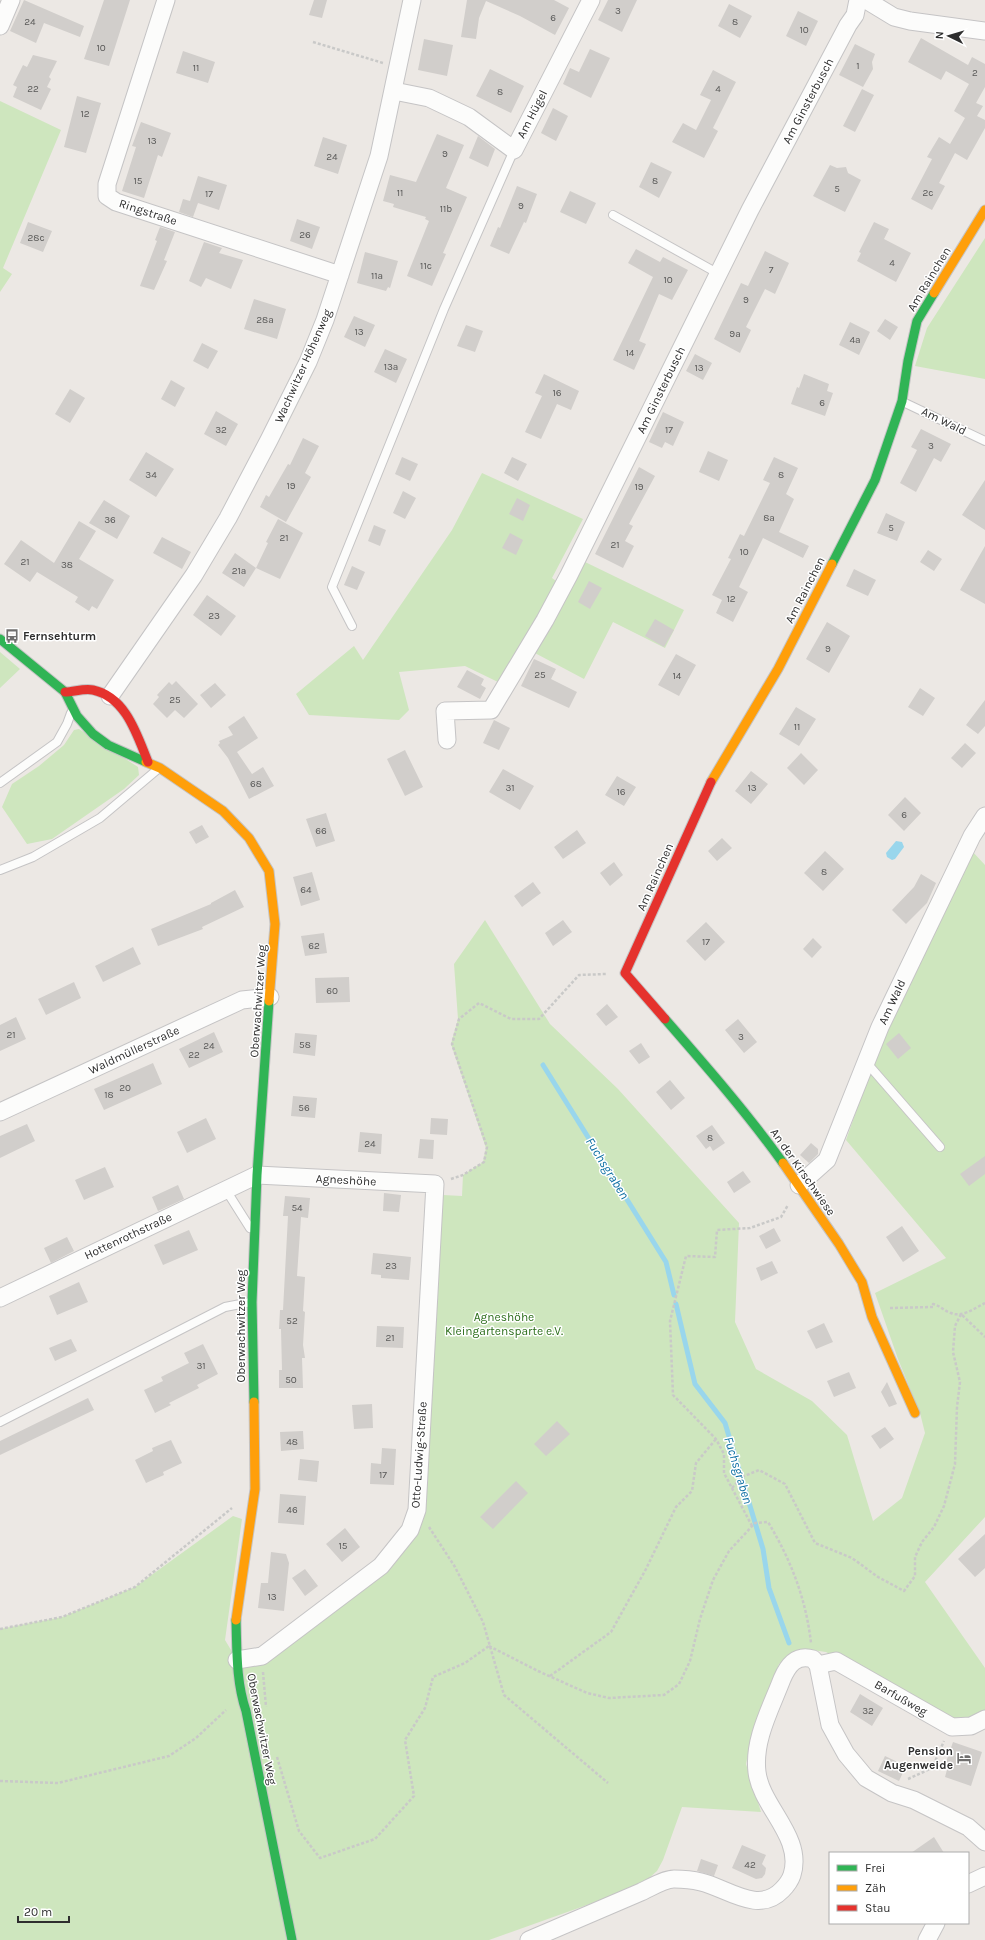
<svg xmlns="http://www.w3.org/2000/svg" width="985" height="1940" font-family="Karla,sans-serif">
	<rect width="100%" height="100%" fill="#ece8e4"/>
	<path fill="#cee6be" d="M0 101 61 130 3 268 12 274 0 292Z
		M985 238V379L915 366 927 328Z
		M482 473 583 519 552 578 559 583 500 683 465 666 399 672 409 710 399 720 309 715 296 694 354 646 363 660 452 530Z
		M583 561 684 610 665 648 613 622 584 679 533 652Z
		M0 652 20 669 0 688Z
		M79 729 138 767 139 775 124 789 52 839 27 844 2 807 12 784 39 766 64 745 74 730Z
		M971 850 985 865V1517L925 1582 985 1668V1710L977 1716 951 1721 826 1652 805 1649 791 1655 779 1664 751 1739 746 1764 761 1812 682 1807 663 1860 657 1871 640 1886 489 1940H0V1629L62 1617 135 1587 233 1516 242 1519 225 1640 237 1660 258 1664 413 1533 434 1329 443 1195 462 1196 463 1175 483 1162 486 1148 451 1044 458 1019 454 964 485 920 550 1024 618 1089 739 1223 735 1322 756 1369 812 1401 847 1435 873 1521 902 1498 925 1433 920 1413 898 1359 875 1293 946 1258 846 1140 869 1075 893 1016Z"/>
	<path fill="#99d6ec" d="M896 841 902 842 904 847 895 859 892 860 887 857 886 853Z"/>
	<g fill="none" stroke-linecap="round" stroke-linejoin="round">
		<path stroke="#99d6ec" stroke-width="5" d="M543 1065 666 1262 674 1295
			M676 1304 695 1384 725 1423 763 1549 769 1588 789 1643"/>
	</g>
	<path fill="#d1cecb" d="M24 0 84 26 80 37 44 23 36 43 10 31Z
		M104 0H130L109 66 84 59Z
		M314 0H327L322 18 309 15Z
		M467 0H554L569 8 555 35 520 16 486 1 479 18 476 39 461 37Z
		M608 0H637L622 32 598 20Z
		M729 4 752 16 740 38 718 26Z
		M798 11 818 21 806 46 786 36Z
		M921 38 968 65 972 57 985 64V87L976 103 983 106 977 116 985 120V128L967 160 955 153 939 183 945 186 932 210 911 199 932 159 927 157 939 137 950 144 965 118 954 111 969 84 946 71 941 80 908 62Z
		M424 39 453 45 447 76 418 70Z
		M855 44 875 54 872 62 873 69 863 87 839 75Z
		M590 49 610 58 591 98 563 84 570 68 579 72Z
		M183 51 215 62 208 83 176 73Z
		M33 55 57 61 49 77 51 79 47 87 51 89 41 110 13 97 17 87 13 85 23 65 27 67Z
		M490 69 524 86 511 113 476 96Z
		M713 70 736 82 713 128 718 131 704 158 672 142 683 123 696 130 711 100 700 95Z
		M862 89 874 95 855 132 843 126Z
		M77 96 101 103 86 153 64 147Z
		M553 108 568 116 556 141 541 133Z
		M141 122 171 133 162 157 158 155 144 198 122 191 136 147 132 146Z
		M437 134 464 145 446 188 467 197 443 253 446 254 432 286 407 276 429 221 425 219 426 217 393 207 394 204 383 201 390 175 416 182Z
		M478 136 495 149 488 167 469 158Z
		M323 137 347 145 338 174 314 166Z
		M651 162 672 172 659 198 639 187Z
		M830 165 837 168 846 167 848 173 861 180 845 212 813 196Z
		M198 176 227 185 219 210 198 203 193 217 179 212 183 199 190 201Z
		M517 186 537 194 526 223 524 222 509 254 490 246 498 227 500 228Z
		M570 191 596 203 586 224 560 212Z
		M297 219 320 227 312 249 290 241Z
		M28 222 52 231 43 252 20 243Z
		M874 222 889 229 884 239 911 253 896 282 857 261 861 253 859 252Z
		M160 227 175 232 164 260 167 261 154 290 140 286 157 241 155 240Z
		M204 242 222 248 219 253 243 260 231 289 206 278 201 287 189 281Z
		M636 249 660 262 663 257 688 270 672 300 659 294 639 341 646 344 634 370 613 360 653 277 628 263Z
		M765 251 789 263 775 294 765 289 746 327 751 330 740 353 714 339 741 283 748 286Z
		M365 252 398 261 390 288 388 287 386 291 357 283Z
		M254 299 286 309 277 339 244 329Z
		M354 316 375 325 365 347 344 337Z
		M885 319 898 327 890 340 877 331Z
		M850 322 870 332 859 355 839 345Z
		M466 325 483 331 475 352 457 346Z
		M202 343 218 351 208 369 193 361Z
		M385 349 407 359 396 383 374 372Z
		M695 354 712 363 703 380 686 371Z
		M544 374 579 391 571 410 557 404 541 439 525 432 542 396 535 393Z
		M804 374 829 384 827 391 833 393 825 416 791 404 797 387 799 388Z
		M171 380 185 388 175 407 161 399Z
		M70 389 85 398 70 423 55 414Z
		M216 411 238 424 226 446 204 434Z
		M663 412 684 422 673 446 665 442 662 448 649 442Z
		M921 429 951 444 941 462 934 458 916 492 900 483 917 450 911 447Z
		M303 438 319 446 305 473 311 477 286 522 260 507 266 495 269 497 288 464 290 465Z
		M708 451 728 460 719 481 699 472Z
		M146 452 174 469 156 497 129 480Z
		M402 457 418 464 410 481 395 474Z
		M512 457 527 464 518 481 504 473Z
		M774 457 798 468 786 494 794 499 779 532 809 546 803 558 763 538 739 587 748 592 733 622 716 613 722 600 712 595 731 559 728 558 740 534 744 536 770 483 763 480Z
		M639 467 655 476 629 524 633 526 625 541 634 546 623 568 595 554Z
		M985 480V530L962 515Z
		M403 491 416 498 405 519 393 513Z
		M517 498 530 505 523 521 509 514Z
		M104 500 130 516 117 539 89 523Z
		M886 513 905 522 897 541 877 533Z
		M278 519 303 533 280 579 256 568 268 543 266 542Z
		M79 521 96 531 79 559 114 580 97 609 92 606 89 611 75 602 78 597 37 572 30 582 4 564 21 540 54 563Z
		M374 525 386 530 380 546 368 541Z
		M510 533 523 540 516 555 502 548Z
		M162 537 191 552 182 569 153 553Z
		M985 546V604L960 590Z
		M928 550 942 559 934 571 920 562Z
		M235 553 256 568 244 587 222 573Z
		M352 566 365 572 357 590 344 585Z
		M854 569 876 580 868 596 846 586Z
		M589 581 602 588 590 609 578 602Z
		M207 595 236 616 221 636 193 615Z
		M655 619 674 630 664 647 645 636Z
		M827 622 850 636 829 673 806 659Z
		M676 654 696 665 679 696 658 685Z
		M534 659 556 669 551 679 577 692 569 708 521 686Z
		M467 670 484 679 481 685 486 688 480 699 457 687Z
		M176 681 198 704 184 718 175 710 167 718 153 704 159 697 157 695 169 682 172 685Z
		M215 683 226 695 211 708 200 695Z
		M920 688 935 698 923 716 908 707Z
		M985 700V726L978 734 966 725Z
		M796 707 816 719 799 746 779 734Z
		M244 716 258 738 237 752 252 774 263 767 274 786 249 799 228 758 218 745 220 743 219 741 233 735 228 727Z
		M494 720 510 728 499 750 483 743Z
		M965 743 976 753 962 768 951 758Z
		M405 750 423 787 405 796 387 759Z
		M801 753 818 770 804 785 787 768Z
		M503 769 534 786 520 810 489 792Z
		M751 771 768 784 751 804 735 791Z
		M617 776 636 787 624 806 605 795Z
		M905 797 921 813 904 831 888 815Z
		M326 813 335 841 316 847 306 819Z
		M202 825 209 837 196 844 189 832Z
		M577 830 586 843 563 859 554 847Z
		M722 838 732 848 717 861 708 851Z
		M825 851 844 869 823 891 804 873Z
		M614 862 623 875 610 886 600 873Z
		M312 872 320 900 301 906 293 877Z
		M921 874 936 883 927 903 906 924 892 910 914 887Z
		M533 882 541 893 522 907 514 896Z
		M235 890 244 907 202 927 203 929 158 946 151 929 211 904V903Z
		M563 920 572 932 553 946 545 933Z
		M706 922 725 942 705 961 686 941Z
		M324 933 327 953 305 956 301 936Z
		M813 938 822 947 812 958 803 949Z
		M133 947 141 964 103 982 95 966Z
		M349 977 350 1002 316 1003 315 978Z
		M74 982 81 998 46 1015 38 999Z
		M607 1004 618 1017 606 1026 596 1014Z
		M16 1017 26 1039 0 1051V1025Z
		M738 1019 757 1042 744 1053 725 1030Z
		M214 1032 223 1052 189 1068 179 1049Z
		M295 1033 317 1035 315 1056 293 1053Z
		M899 1033 911 1048 898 1059 886 1044Z
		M641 1043 650 1057 639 1064 629 1051Z
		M153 1063 162 1084 104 1110 94 1089Z
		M670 1080 685 1098 671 1110 656 1092Z
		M293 1096 317 1098 315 1118 291 1116Z
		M206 1118 216 1139 187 1153 177 1132Z
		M431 1118 448 1119 447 1135 430 1134Z
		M27 1124 35 1141 0 1158V1136Z
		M712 1125 725 1143 713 1151 710 1146 706 1149 696 1136Z
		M360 1132 382 1134 381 1154 358 1152Z
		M420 1139 434 1140 433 1159 418 1158Z
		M811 1143 818 1149V1154L809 1163 800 1155Z
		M985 1156V1174L969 1186 960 1174Z
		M105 1167 114 1187 84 1200 75 1180Z
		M743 1171 751 1182 734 1193 727 1182Z
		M178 1185 184 1199 158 1211 152 1197Z
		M384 1193 401 1195 399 1212 383 1211Z
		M285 1196 310 1198 308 1218 301 1217 297 1276 305 1277 303 1311 305 1312 303 1345 305 1358H302L303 1388H279V1370H282L281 1329H279L280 1310H283L288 1216H283Z
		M902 1226 919 1251 903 1262 886 1237Z
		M774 1228 781 1241 766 1249 759 1236Z
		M189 1230 198 1250 163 1265 154 1245Z
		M67 1237 74 1251 51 1263 44 1248Z
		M373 1253 411 1257 409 1280 381 1278V1275L371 1274Z
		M772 1261 778 1273 761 1281 756 1268Z
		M79 1282 88 1302 57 1315 49 1296Z
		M824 1323 833 1342 816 1349 807 1331Z
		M377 1326 404 1327 403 1348 376 1347Z
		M71 1339 77 1351 55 1361 49 1348Z
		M203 1344 218 1374 197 1385 199 1388 169 1403 171 1405 155 1413 144 1390 163 1381 161 1377 189 1363 184 1353Z
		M849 1372 856 1388 834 1397 827 1381Z
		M887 1382 897 1404 889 1407 881 1392Z
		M88 1398 94 1410 0 1455V1441Z
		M372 1404 373 1428 354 1429 352 1405Z
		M557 1421 570 1434 546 1456 534 1444Z
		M885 1427 894 1439 880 1449 871 1436Z
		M303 1431 304 1449 281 1451 280 1432Z
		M171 1440 182 1463 163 1472 164 1475 146 1483 135 1460 153 1451 152 1448Z
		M382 1448 396 1449 394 1485 370 1484 371 1463 381 1464Z
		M300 1459 319 1461 317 1482 298 1480Z
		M516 1481 528 1493 493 1529 480 1517Z
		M280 1494 306 1496 304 1525 278 1523Z
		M345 1528 360 1547 342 1562 326 1544Z
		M985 1534V1568L975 1577 958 1559Z
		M271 1552 286 1554 289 1563 284 1611 258 1608 261 1583H268Z
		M305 1569 318 1586 305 1596 292 1578Z
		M860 1694 883 1708 872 1726 850 1712Z
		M953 1742 982 1752 971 1786 945 1777 948 1766 945 1765Z
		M885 1756 906 1766 899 1781 878 1771Z
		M934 1837 944 1853H911Z
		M742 1845 766 1855 762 1864 766 1868 765 1874 762 1878 756 1879 732 1868Z
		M701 1859 718 1865 714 1876 697 1871Z"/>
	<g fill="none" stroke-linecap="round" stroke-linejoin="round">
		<defs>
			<path id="lane" d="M613 215 719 274
				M903 402 985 441
				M352 626 332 587 444 309 514 150
				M0 783 57 742 67 724 71 713
				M0 870 33 857 100 818 158 769
				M866 1062 940 1147
				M226 1190 250 1228
				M0 1422 225 1307 251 1302"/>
			<path id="street" d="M166 0 107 184V196L116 202 340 275
				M866 0 894 17 910 21 985 31
				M0 26 11 0
				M394 91 429 98 469 117 514 150 591 0
				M110 696 194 575 228 518 269 440 308 362 325 320 379 156 412 0
				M447 740 445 711 491 710 545 620 569 575 750 210 848 25 855 15 858 0
				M0 1112 242 1000 270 997
				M799 1185 827 1160 880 1027 972 836 985 816
				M0 1298 257 1175 435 1184 417 1510 410 1530 381 1566 262 1656 237 1660
				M818 1665 836 1661 952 1727 971 1726 985 1719
				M968 1884 985 1876
				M529 1940C566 1924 604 1908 641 1892 650 1888 664 1879 674 1879 682 1879 693 1880 701 1882 727 1888 758 1915 782 1890 786 1886 790 1881 792 1875 804 1837 761 1807 757 1772 753 1740 771 1708 782 1679 788 1665 796 1654 813 1659L818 1665 830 1725 846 1754 866 1778 892 1793 914 1800 968 1827 985 1842
				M927 1940 936 1923"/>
			<path id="fast" d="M832 564 875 480 902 401 908 361 917 321 934 293
				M0 639 65 692 77 716 93 734 108 745 146 762
				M665 1019C706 1066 747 1113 783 1163
				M254 1402 252 1302 257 1175 269 1001
				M236 1620C237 1650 236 1682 246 1711L292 1940"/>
			<path id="slow" d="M934 293 985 210
				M146 762 160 768 223 811 249 838 269 871 275 924 269 1001
				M711 782 778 669 832 564
				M783 1163 839 1244 862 1282 872 1317 915 1413
				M236 1620 255 1489 254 1402"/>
			<path id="jam" d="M65 692C74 692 84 688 93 690 126 697 137 735 148 762
				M665 1019 625 973 711 782"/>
		</defs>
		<use href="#lane" stroke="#c5c4c5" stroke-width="10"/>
		<use href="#street" stroke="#c5c4c5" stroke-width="19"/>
		<use href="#fast" stroke="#c5c4c5" stroke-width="11"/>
		<use href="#slow" stroke="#c5c4c5" stroke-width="11"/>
		<use href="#jam" stroke="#c5c4c5" stroke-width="11"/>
		<path stroke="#c9c9c8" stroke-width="2.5" stroke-dasharray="3 2" stroke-linecap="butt" d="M313 42 383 63
			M451 1179 463 1175 484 1162 487 1147 452 1044 459 1019 479 1003 511 1019H539L579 975 606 974
			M890 1308 933 1307V1304C941 1306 944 1311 951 1313 962 1318 975 1308 985 1303
			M732 1488 742 1477 759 1470 785 1484 815 1543 852 1558 878 1577 904 1591 915 1576V1557L922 1542 934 1527 944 1506 955 1464 957 1407 960 1382 953 1352 955 1326 961 1314 985 1337
			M752 1526 724 1473V1454L716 1439 673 1395 670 1321 686 1256 715 1257 717 1230 750 1228 781 1217 788 1205
			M429 1527 455 1567 483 1622 504 1695 608 1783
			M0 1629 62 1617 135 1587 232 1508
			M489 1646 538 1671 587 1693 609 1698 664 1695 679 1684 690 1661 700 1619 713 1580 729 1551 755 1523 768 1522C791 1560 806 1599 811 1643
			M263 1672 266 1707
			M550 1676 611 1632 646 1569 676 1507 692 1491 696 1463 716 1439
			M277 1757 299 1831 320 1858 375 1839 414 1796 405 1740 425 1708 433 1677 465 1663 489 1646
			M908 1779 932 1768 944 1741
			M0 1781 58 1783 169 1756 196 1738 226 1710"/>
		<use href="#lane" stroke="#fcfcfb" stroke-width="8"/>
		<use href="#street" stroke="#fcfcfb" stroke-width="17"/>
		<use href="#fast" stroke="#30b455" stroke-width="9"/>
		<use href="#slow" stroke="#ff9f0a" stroke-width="9"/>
		<use href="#jam" stroke="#e5322d" stroke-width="9"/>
	</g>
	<defs>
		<symbol id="bus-bare" viewBox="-9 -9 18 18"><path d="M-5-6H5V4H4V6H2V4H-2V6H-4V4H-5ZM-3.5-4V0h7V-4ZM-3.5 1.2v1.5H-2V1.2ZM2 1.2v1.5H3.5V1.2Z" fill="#706f6e" stroke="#fff" stroke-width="2.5" paint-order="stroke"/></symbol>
		<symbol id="hotel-bare" viewBox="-9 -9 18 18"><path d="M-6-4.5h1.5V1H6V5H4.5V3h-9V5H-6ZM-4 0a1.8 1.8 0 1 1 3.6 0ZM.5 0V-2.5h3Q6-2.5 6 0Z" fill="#706f6e" stroke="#fff" stroke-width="2.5" paint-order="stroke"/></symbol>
	</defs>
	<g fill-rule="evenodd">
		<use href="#bus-bare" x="2" y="626" width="20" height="20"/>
		<use href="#hotel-bare" x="954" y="1748" width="20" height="20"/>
	</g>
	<g text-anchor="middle" stroke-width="3" stroke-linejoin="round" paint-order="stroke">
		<g font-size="10" fill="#585857">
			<text x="618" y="14">3</text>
			<text x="553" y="21">6</text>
			<text x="30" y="25">24</text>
			<text x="735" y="25">8</text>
			<text x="804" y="33">10</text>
			<text x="101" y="51">10</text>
			<text x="858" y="69">1</text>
			<text x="196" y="71">11</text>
			<text x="975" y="76">2</text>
			<text x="33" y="92">22</text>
			<text x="718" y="92">4</text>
			<text x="500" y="95">8</text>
			<text x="85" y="117">12</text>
			<text x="152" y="144">13</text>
			<text x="445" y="157">9</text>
			<text x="332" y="160">24</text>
			<text x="138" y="184">15</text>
			<text x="655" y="184">8</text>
			<text x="837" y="192">5</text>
			<text x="400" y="196">11</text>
			<text x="928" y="196">2c</text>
			<text x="209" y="197">17</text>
			<text x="521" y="209">9</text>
			<text x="446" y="212">11b</text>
			<text x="305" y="238">26</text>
			<text x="36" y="241">28c</text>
			<text x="892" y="266">4</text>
			<text x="426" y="269">11c</text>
			<text x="771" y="273">7</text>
			<text x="377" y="279">11a</text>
			<text x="668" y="283">10</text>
			<text x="746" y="303">9</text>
			<text x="265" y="323">28a</text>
			<text x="359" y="335">13</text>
			<text x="735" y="337">9a</text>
			<text x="855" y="343">4a</text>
			<text x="630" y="356">14</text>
			<text x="391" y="370">13a</text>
			<text x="699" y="371">13</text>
			<text x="557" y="396">16</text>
			<text x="822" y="406">6</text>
			<text x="221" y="433">32</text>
			<text x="669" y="433">17</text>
			<text x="931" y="449">3</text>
			<text x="151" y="478">34</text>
			<text x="781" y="478">8</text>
			<text x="291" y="489">19</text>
			<text x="639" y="490">19</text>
			<text x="769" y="521">8a</text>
			<text x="110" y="523">36</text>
			<text x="891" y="531">5</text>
			<text x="284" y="541">21</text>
			<text x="615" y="548">21</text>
			<text x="744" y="555">10</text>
			<text x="25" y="565">21</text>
			<text x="67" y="568">38</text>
			<text x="239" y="574">21a</text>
			<text x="731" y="602">12</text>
			<text x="214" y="619">23</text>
			<text x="828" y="652">9</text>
			<text x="540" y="678">25</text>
			<text x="677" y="679">14</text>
			<text x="175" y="703">25</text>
			<text x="797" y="730">11</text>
			<text x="256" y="787">68</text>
			<text x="510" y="791">31</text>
			<text x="752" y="791">13</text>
			<text x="621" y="795">16</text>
			<text x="904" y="818">6</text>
			<text x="321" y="834">66</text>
			<text x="824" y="875">8</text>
			<text x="306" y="893">64</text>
			<text x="706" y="945">17</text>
			<text x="314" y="949">62</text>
			<text x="332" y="994">60</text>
			<text x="11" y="1038">21</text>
			<text x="741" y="1040">3</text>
			<text x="305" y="1048">58</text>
			<text x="209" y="1049">24</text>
			<text x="194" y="1058">22</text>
			<text x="125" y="1091">20</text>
			<text x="109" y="1098">18</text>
			<text x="304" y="1111">56</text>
			<text x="710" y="1141">8</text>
			<text x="370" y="1147">24</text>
			<text x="297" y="1211">54</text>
			<text x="391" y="1269">23</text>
			<text x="292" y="1324">52</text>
			<text x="390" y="1341">21</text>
			<text x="201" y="1369">31</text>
			<text x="291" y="1383">50</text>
			<text x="292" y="1445">48</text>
			<text x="383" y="1478">17</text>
			<text x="292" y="1513">46</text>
			<text x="343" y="1549">15</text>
			<text x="272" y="1600">13</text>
			<text x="868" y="1714">32</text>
			<text x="750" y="1868">42</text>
		</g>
		<g font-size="12" fill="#2e2e2e" stroke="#fff">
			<text transform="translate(808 101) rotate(-62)" y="4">Am Ginsterbusch</text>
			<text transform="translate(532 114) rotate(-63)" y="4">Am Hügel</text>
			<text transform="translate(148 212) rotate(18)" y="4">Ringstraße</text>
			<text transform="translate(929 279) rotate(-59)" y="4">Am Rainchen</text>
			<text transform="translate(303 366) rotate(-66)" y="4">Wachwitzer Höhenweg</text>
			<text transform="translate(661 390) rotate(-64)" y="4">Am Ginsterbusch</text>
			<text transform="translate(944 421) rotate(26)" y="4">Am Wald</text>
			<text transform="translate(805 590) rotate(-63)" y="4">Am Rainchen</text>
			<text transform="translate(655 877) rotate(-66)" y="4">Am Rainchen</text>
			<text transform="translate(258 1001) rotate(-86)" y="4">Oberwachwitzer Weg</text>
			<text transform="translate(892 1002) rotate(-65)" y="4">Am Wald</text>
			<text transform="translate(134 1050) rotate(-25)" y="4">Waldmüllerstraße</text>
			<text transform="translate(803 1172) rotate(55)" y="4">An der Kirschwiese</text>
			<text transform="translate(346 1180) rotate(3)" y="4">Agneshöhe</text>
			<text transform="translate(128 1236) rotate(-25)" y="4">Hottenrothstraße</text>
			<text transform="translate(241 1326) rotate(-90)" y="4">Oberwachwitzer Weg</text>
			<text transform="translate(419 1455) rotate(-86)" y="4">Otto-Ludwig-Straße</text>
			<text transform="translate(901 1698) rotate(30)" y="4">Barfußweg</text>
			<text transform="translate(262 1729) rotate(79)" y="4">Oberwachwitzer Weg</text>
		</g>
		<g font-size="12" font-weight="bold" fill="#2e2e2e" stroke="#fff" text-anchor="start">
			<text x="23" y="640">Fernsehturm</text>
			<text x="953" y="1755" text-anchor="end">Pension<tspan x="953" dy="14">Augenweide</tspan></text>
		</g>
		<g font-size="12" fill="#2c6e1b" stroke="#fff">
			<text x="504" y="1321">Agneshöhe<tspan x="504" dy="14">Kleingartensparte e.V.</tspan></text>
		</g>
		<g font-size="13" font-style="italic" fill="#0d6fa3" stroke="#fff">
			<text transform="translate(608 1168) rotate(58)" y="5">Fuchsgraben</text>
			<text transform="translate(739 1470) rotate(73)" y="5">Fuchsgraben</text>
		</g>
	</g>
	<rect x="829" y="1852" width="140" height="72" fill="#ffffff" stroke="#ababab"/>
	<rect x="837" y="1865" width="20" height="6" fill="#30b455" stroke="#ababab"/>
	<text x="865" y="1872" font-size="12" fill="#2e2e2e">Frei</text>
	<rect x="837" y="1885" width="20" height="6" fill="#ff9f0a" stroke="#ababab"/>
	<text x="865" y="1892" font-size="12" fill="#2e2e2e">Zäh</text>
	<rect x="837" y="1905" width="20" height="6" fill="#e5322d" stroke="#ababab"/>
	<text x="865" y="1912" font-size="12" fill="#2e2e2e">Stau</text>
	<g transform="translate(949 36) rotate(275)" stroke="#ffffff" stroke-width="3" paint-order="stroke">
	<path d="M0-3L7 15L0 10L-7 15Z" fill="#2e2e2e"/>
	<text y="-6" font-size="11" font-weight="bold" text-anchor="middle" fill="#2e2e2e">N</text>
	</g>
	<path d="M18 1916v6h51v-6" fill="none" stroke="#2e2e2e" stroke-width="2"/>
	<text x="24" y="1916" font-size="12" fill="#2e2e2e" stroke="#ffffff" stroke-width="3" paint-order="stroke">20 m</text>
</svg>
